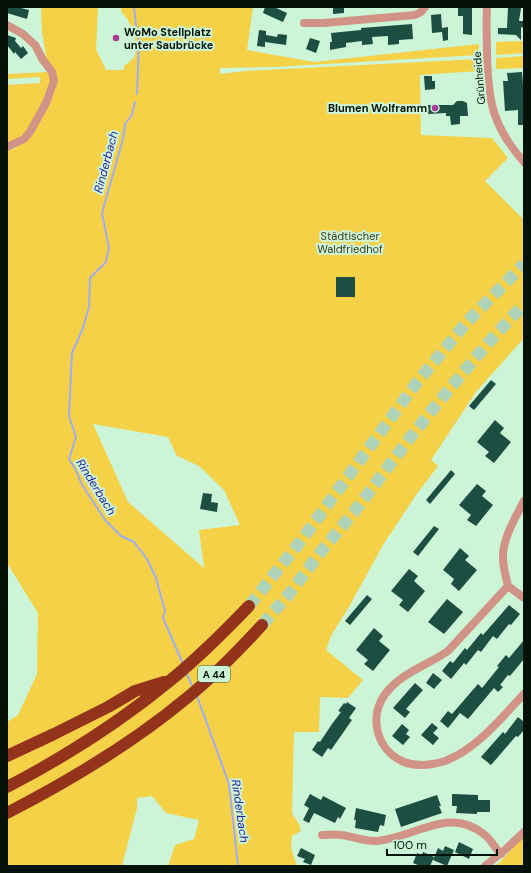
<svg xmlns="http://www.w3.org/2000/svg" width="531" height="873" font-family="'DM Sans',sans-serif">
	<rect width="100%" height="100%" fill="#ccf5d8"/>
	<path fill="#f4d147" fill-rule="evenodd" d="M41 7H98L96 49 106 70H124V66C128 63 133 60 135 55 139 44 131 19 121 12V7H253L247 50 314 62 479 44V55L274 67 220 68V74L246 71 479 59V71L420 75 421 135 492 138 508 158 485 181 524 220V338L476 392 431 460 438 466 416 495 383 545 350 605 331 636 326 650 363 680 348 698 320 697 319 732H294L292 813 299 824 301 831 292 836 291 848 297 866H166H168L175 845 194 839 199 820 166 813 152 796 137 798V808L122 866H7V722L18 715 37 674 38 613 7 563V150L18 148 7 146V85L40 83V77L7 79V74L49 72 42 33ZM93 424 168 437 177 456 199 466 224 490 240 525 199 530 204 568 128 502Z
		M524 41V53L496 55V42Z
		M524 56V68L496 69V58Z
		M524 836V866H495L498 864Z"/>
	<g fill="none" stroke-linecap="round" stroke-linejoin="round">
		<path stroke="#9faef4" stroke-width="2" d="M134 7 136 25 139 40 137 94
			M135 102 132 115 125 124 123 139 102 213 109 248 106 262 90 278 89 307 83 328 72 353 69 416 76 437 69 459 76 470 81 483 105 520 121 536 134 542 147 559 156 578 165 611 163 618 183 664
			M186 672 193 688
			M197 696 229 784 238 866"/>
	</g>
	<path fill="#1d4e42" d="M7 7H17L29 10 27 19 7 13Z
		M265 7H274L287 13 283 22 263 13Z
		M333 7H344V13L333 14Z
		M458 7H472V35L463 34V16H458Z
		M508 7 521 8 519 21H524V28L521 27V40L516 35 498 34V28H507Z
		M441 14 442 28 448 27V40L443 41 442 32 432 33 431 15Z
		M412 24 413 39 399 40V44L388 45V36L372 37 373 44 362 45V41L346 43V47L330 50V42H332L331 33 361 30V28Z
		M259 30 266 31V35L277 37 278 34 287 35 286 45 265 42V47L257 46Z
		M7 35 16 38 15 41 21 48 23 46 28 53 21 59 15 52 14 54 7 45Z
		M310 38 320 41 316 53 306 49Z
		M522 72 523 84H524V125H518V110L505 111 503 81H508L507 73Z
		M424 76H432V81H435V89L425 90Z
		M457 101H463L467 103 468 116H460V124L451 125 450 116H446V113L428 114V105H453Z
		M336 277H355V297H336Z
		M491 380 496 384 474 410 469 406Z
		M495 420 504 428 500 433 511 442 494 463 485 456 489 452 477 442Z
		M451 470 455 474 430 504 426 500Z
		M477 484 486 491 482 496 493 505 476 526 467 520 471 515 459 505Z
		M203 493 212 494 211 502 218 503 217 512 200 509Z
		M434 526 439 529 418 556 413 552Z
		M460 548 469 556 465 560 477 570 459 591 451 584 454 579 443 570Z
		M409 569 418 576 414 581 425 591 408 612 399 605 403 600 391 591Z
		M367 595 372 599 350 625 345 621Z
		M447 599 463 612 444 634 428 622Z
		M509 605 520 614 511 625 509 624 497 639 493 636 481 652 478 650 466 665 464 663 451 679 442 671 450 661 453 663 465 648 467 650 481 633 483 635Z
		M374 628 383 636 379 641 390 650 373 671 364 664 368 660 356 650Z
		M524 640V659L510 676 508 675 500 685 503 687 498 692 494 688 468 719 460 713 448 728 440 721 448 711 452 714 478 684 482 688 499 667 497 666 506 655 509 658Z
		M433 673 442 680 434 689 426 683Z
		M415 683 423 690 406 709 410 712 405 718 393 708Z
		M347 702 356 708 349 718 352 720 331 750 328 748 322 757 312 750 318 741 320 742 332 724 341 712 338 711 344 703 346 704Z
		M518 717 524 722V730L518 737 516 736 491 765 481 757 503 732 505 734Z
		M432 723 438 728 433 733 439 738 433 745 421 735Z
		M402 724 409 730 406 734 410 737 403 745 392 736Z
		M310 794 321 800 323 796 346 808 340 819 338 817 335 823 314 813 309 823 303 820 309 808 304 805Z
		M452 794 478 795V800H490V812H477V814L456 813 457 806H452Z
		M437 795 441 806H439L442 813 401 827 395 809Z
		M356 808 386 815 384 826 380 825 378 832 355 828 356 820H354Z
		M459 842 473 849 469 859 455 852Z
		M445 846 454 850 447 866 433 860 438 848 443 851Z
		M301 848 315 855 311 865 303 862 305 859 297 856Z
		M423 852 434 857 430 866H420L413 863 417 853 422 855Z"/>
	<g fill="none" stroke-linecap="round" stroke-linejoin="round">
		<path stroke="#aed3b9" stroke-width="12" stroke-dasharray="12 6" stroke-linecap="butt" d="M249 606 300 542 418 381 467 322 524 264
			M262 625 289 594 319 554 354 512 409 439 441 399 488 343 524 304"/>
		<path stroke="#d09385" stroke-width="8" d="M487 7C486 23 487 38 487 54 488 100 492 126 524 162
			M304 23H324L415 15 421 12 425 7
			M7 25 23 34 35 45 43 60 52 72 54 81 46 103 30 132 24 139 7 147
			M524 501C516 516 502 540 503 558 503 567 506 577 508 586L524 598
			M508 586 448 651C428 665 401 673 386 693 368 716 376 750 404 762 417 767 432 765 445 761 477 749 501 718 524 694
			M322 835C328 835 335 834 341 835 353 836 364 842 377 841 415 838 449 805 485 835 491 840 495 848 501 854
			M485 866 506 849 524 832"/>
		<path stroke="#94331c" stroke-width="12" d="M7 756 54 734 108 707 135 691 164 682
			M7 787C65 757 121 721 172 679 199 657 224 632 249 606
			M7 813C71 780 133 743 188 697 215 675 239 650 262 625"/>
	</g>
	<g fill="#aa3b99" stroke="#ccf5d8" stroke-width="1.5">
		<circle cx="116" cy="38" r="4"/>
		<circle cx="435" cy="108" r="4"/>
	</g>
	<g text-anchor="middle" stroke-width="4" stroke-linejoin="round" paint-order="stroke">
		<rect fill="#ccf5d8" stroke="#415647" stroke-width="1" x="198" y="666" width="32" height="16" rx="3"/>
		<g font-size="10" font-weight="bold" fill="#051209">
			<text x="214" y="678">A 44</text>
		</g>
		<g font-size="11" font-weight="bold" fill="#051209" stroke="#ccf5d8" text-anchor="start">
			<text x="124" y="36">WoMo Stellplatz<tspan x="124" dy="13">unter Saubrücke</tspan></text>
			<text x="427" y="112" text-anchor="end">Blumen Wolframm</text>
		</g>
		<g font-size="11" fill="#051209" stroke="#ccf5d8">
			<text transform="translate(479 78) rotate(-95)" y="4">Grünheide</text>
		</g>
		<g font-size="11" fill="#3e381f" stroke="#ccf5d8">
			<text x="350" y="240">Städtischer<tspan x="350" dy="13">Waldfriedhof</tspan></text>
		</g>
		<g font-size="12" font-style="italic" fill="#291ba3" stroke="#ccf5d8">
			<text transform="translate(106 162) rotate(-75)" y="4">Rinderbach</text>
			<text transform="translate(96 487) rotate(58)" y="4">Rinderbach</text>
			<text transform="translate(240 811) rotate(82)" y="4">Rinderbach</text>
		</g>
	</g>
	<rect width="531" height="873" fill="none" stroke="#051209" stroke-width="16"/>
	<path d="M387 849v6h110v-6" fill="none" stroke="#051209" stroke-width="2"/>
	<text x="393" y="849" font-size="12" fill="#051209" stroke="#ccf5d8" stroke-width="3" paint-order="stroke">100 m</text>
</svg>
